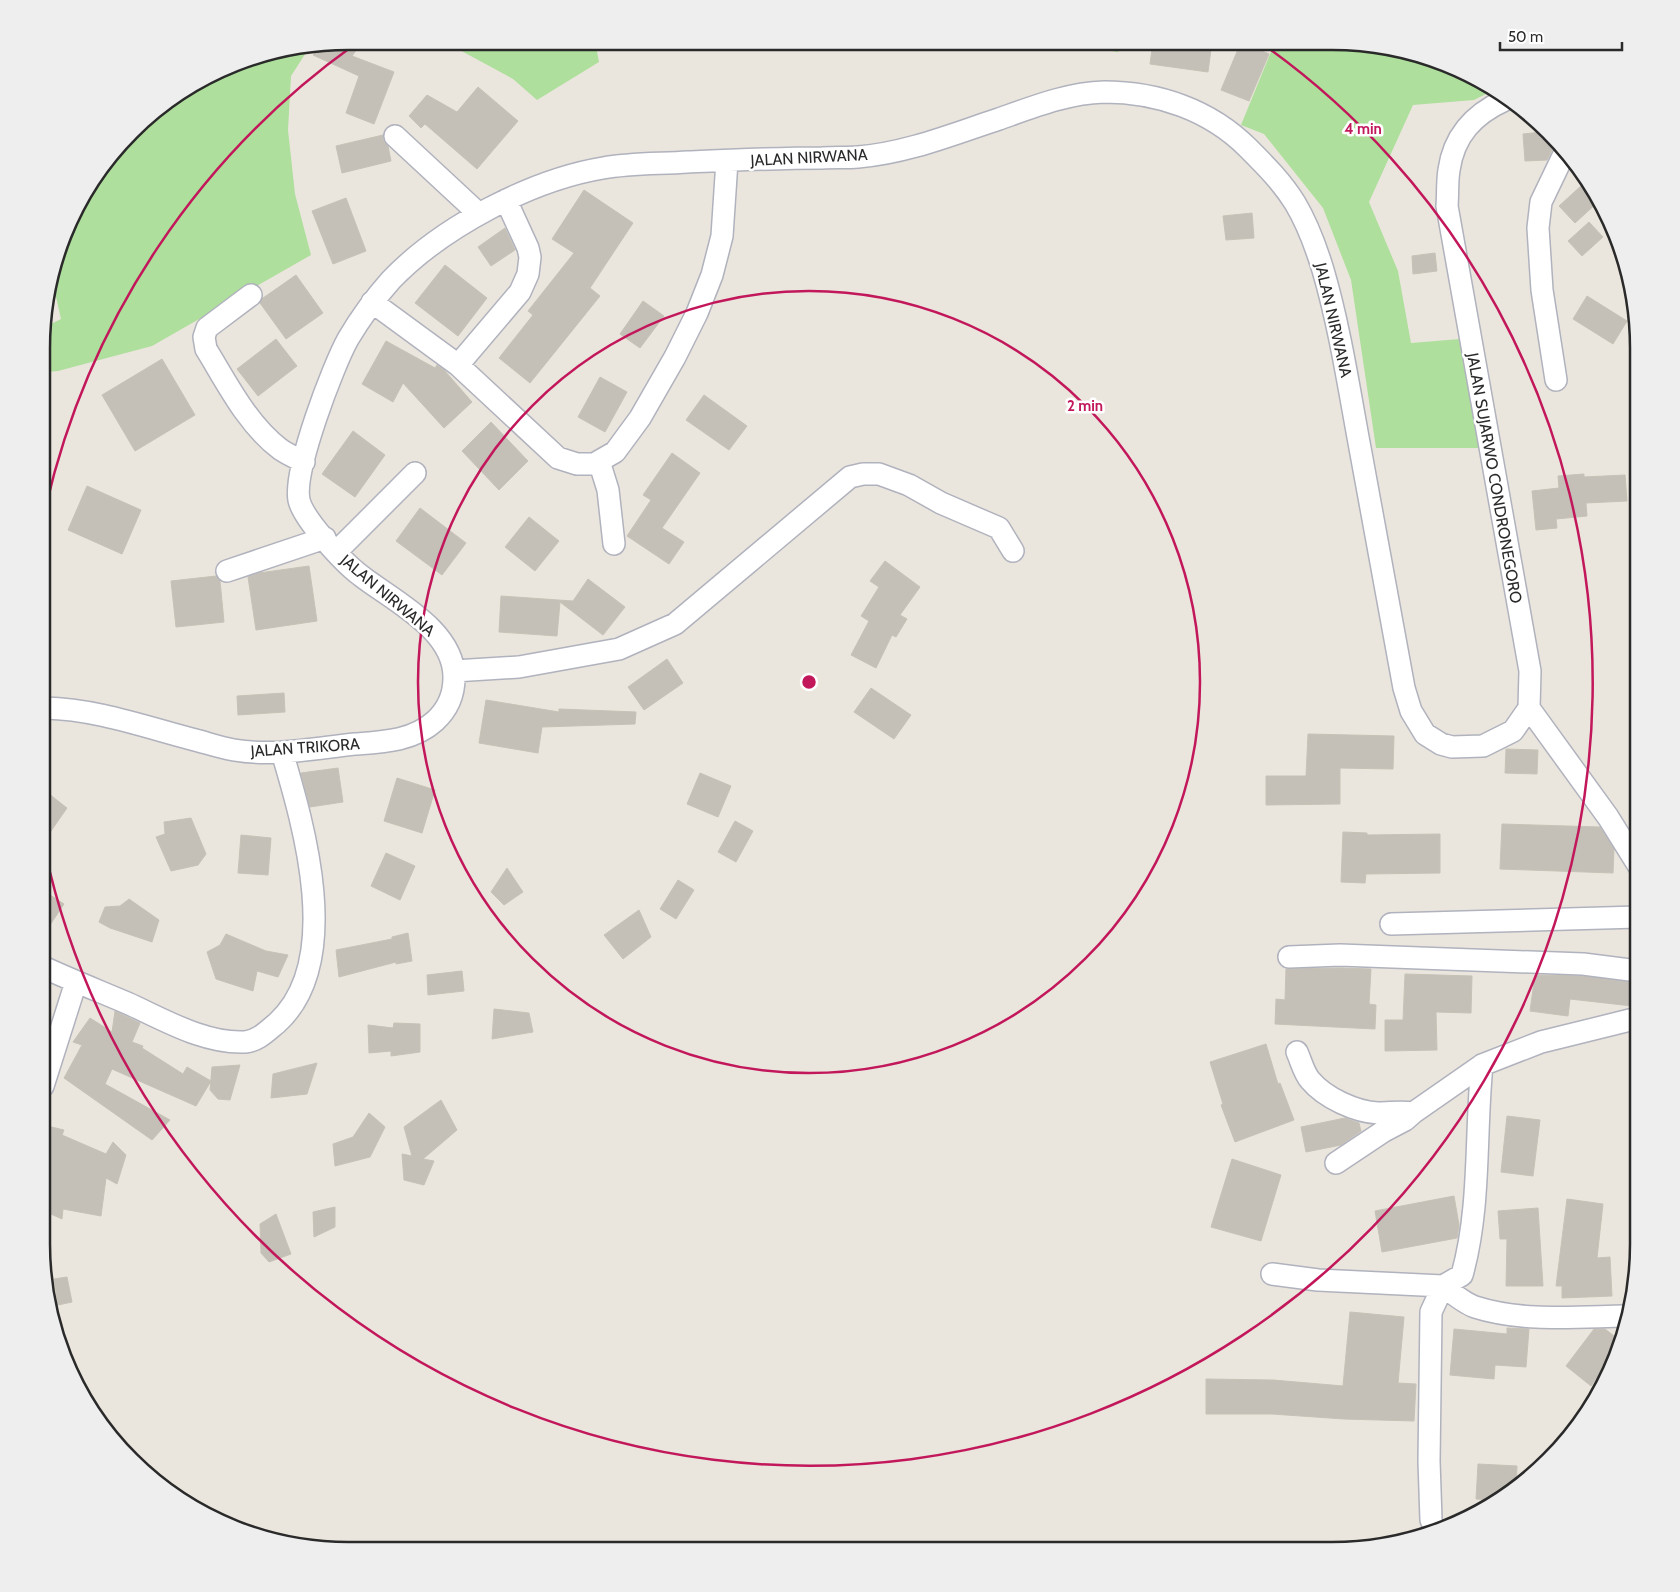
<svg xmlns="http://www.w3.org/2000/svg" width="1680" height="1592" font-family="Cabin,sans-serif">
	<rect width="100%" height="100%" fill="#ebe6dd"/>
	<path fill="#aedf9c" d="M440 41H595L599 62 537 100 513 79 456 48Z
		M1056 42H1127L1118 52Z
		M1275 42H1352L1411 52 1485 82 1494 90 1474 100 1413 105 1369 202 1398 271 1411 343 1460 339 1481 448H1376L1351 280 1323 208 1264 134 1241 125Z
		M309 48 291 76 288 130 295 194 311 255 152 346 58 371 47 372V326L61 319 56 297 47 300V289L82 195 146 117 249 58Z"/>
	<path fill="#c4c0b8" stroke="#c6c2b6" d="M352 41 360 45 352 56 394 72 374 124 346 113 359 76 313 55 321 46Z
		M1153 42H1212L1208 72 1150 64Z
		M1241 42 1269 54 1249 101 1221 90Z
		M478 87 518 121 477 169 425 124 421 128 409 116 427 95 457 112Z
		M1542 132 1552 141V150L1547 160 1525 161 1523 134Z
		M383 135V140L388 146 391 161 342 173 336 146Z
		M1582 185 1598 202 1575 223 1559 206Z
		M584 190 633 223 590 288 600 296 530 383 499 358 533 315 528 311 574 253 552 239Z
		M346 198 366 251 333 264 312 211Z
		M1252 213 1254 238 1226 240 1223 216Z
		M1589 222 1603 237 1582 256 1568 241Z
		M505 228 515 250 491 266 478 247Z
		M1435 253 1437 271 1413 274 1412 256Z
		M445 265 487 298 458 336 415 303Z
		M296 275 323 313 286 339 260 303 263 298Z
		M1587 296 1627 321 1613 344 1573 319Z
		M643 301 664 316 640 348 620 334Z
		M276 339 297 366 258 396 237 369Z
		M386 341 435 368 437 365 444 370 472 402 444 428 403 383 393 402 362 384Z
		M162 359 195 415 135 451 102 395Z
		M600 377 627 392 605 432 578 417Z
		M704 395 747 426 729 450 686 420Z
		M491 422 528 461 499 490 462 451Z
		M353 431 385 455 355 497 322 474Z
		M672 453 700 473 662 528 684 542 669 564 627 536 651 500 643 495Z
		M1584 474V477L1625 475 1627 501 1586 503 1587 516 1556 519 1557 528 1536 530 1532 491 1559 488 1558 476Z
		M87 486 141 510 122 554 68 530Z
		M420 508 466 543 442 575 396 541Z
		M529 517 559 541 535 571 505 547Z
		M885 561 920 587 900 615 907 619 896 637 892 635 876 668 851 655 869 621 861 616 879 587 870 581Z
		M309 566 317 621 256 630 248 577 259 573Z
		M216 576 220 581 224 622 176 627 171 581Z
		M588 579 625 607 603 635 560 602 557 636 499 632 501 596 573 601Z
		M667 659 683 683 644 710 628 687Z
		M871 688 911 715 894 739 854 712Z
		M284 693 285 712 238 715 237 696Z
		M486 700 559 712V709L636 712 635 724 542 727 538 753 479 743Z
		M1308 734 1394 736 1393 769 1340 768V804L1266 805V776H1306Z
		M1506 749 1538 750 1537 774 1505 773Z
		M338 768 343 802 310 807 301 773Z
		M700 773 731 786 718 817 687 804Z
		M397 778 435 790 422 833 384 821Z
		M44 790 67 808 44 841Z
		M191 818 206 854 198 865 171 871 156 837 165 834 164 822Z
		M735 821 753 831 736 862 718 852Z
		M1502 824 1600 827 1614 849 1613 873 1500 869Z
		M1343 832 1367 833V835L1440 834V873L1366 874 1365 883 1341 882Z
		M241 835 271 838 268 875 238 873Z
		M386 853 415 866 400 900 371 886Z
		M507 868 523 892 504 905 491 892Z
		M678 880 694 890 676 919 660 909Z
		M44 891 64 904 44 934Z
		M129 899 159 920 152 942 110 928 99 922 105 907 120 906Z
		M639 910 651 937 623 959 604 935Z
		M408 933 412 961 396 964V962L339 977 336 950 392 939V937Z
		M226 934 266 951 288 955 278 977 257 971 253 991 216 979 207 952 220 945Z
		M1340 968 1371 969 1369 1004 1376 1005 1375 1029 1275 1024 1276 999 1285 1000 1286 969Z
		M462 971 464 991 428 995 427 975Z
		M1405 974 1472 976 1471 1013 1436 1012 1437 1050 1385 1051V1020H1403Z
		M1535 975 1582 976 1635 983 1632 1006 1570 999 1568 1016 1530 1011Z
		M494 1009 529 1013 533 1032 492 1039Z
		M115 1011 140 1023 132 1042 143 1046 142 1048 183 1074 187 1067 211 1081 196 1106 112 1069 105 1084 170 1120 152 1140 64 1078 82 1045 73 1042 90 1018 112 1032Z
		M394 1023 420 1024V1052L391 1056V1051L369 1053 368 1025 393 1028Z
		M1266 1044 1278 1084 1280 1083 1294 1120 1235 1142 1221 1105 1223 1104 1210 1062Z
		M317 1063 307 1094 271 1098 273 1074Z
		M240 1065 230 1100 218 1099 210 1090 212 1067Z
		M441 1100 457 1130 423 1159 434 1161 424 1185 404 1180 402 1154 412 1156 404 1127Z
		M369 1113 385 1127 370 1157 335 1166 333 1144 353 1137Z
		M1507 1116 1540 1120 1533 1176 1501 1172Z
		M1345 1118 1359 1123 1361 1131 1341 1145 1306 1152 1301 1127Z
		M43 1125 64 1130 62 1135 106 1154 113 1142 126 1155 117 1184 106 1178 101 1216 63 1209 62 1219 42 1210Z
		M1232 1159 1281 1175 1261 1241 1211 1227Z
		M1454 1196 1459 1225 1457 1238 1382 1252 1375 1211Z
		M1567 1199 1603 1204 1597 1258 1610 1257 1612 1296 1562 1298V1286H1556Z
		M335 1207V1227L314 1237 313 1212Z
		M1538 1208 1543 1286H1506L1507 1239H1500L1498 1211Z
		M276 1214 291 1254 269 1262 261 1253 260 1224Z
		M67 1277 72 1302 58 1305 54 1279Z
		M1350 1312 1404 1317 1398 1383 1416 1384 1414 1421 1344 1419 1272 1414H1206V1379L1273 1380 1343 1386Z
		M1507 1328 1529 1329 1526 1367 1495 1365 1494 1379 1450 1375 1454 1329 1507 1334Z
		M1594 1329H1605L1618 1339 1613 1357 1591 1386 1566 1366Z
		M1478 1464 1517 1466 1516 1489 1497 1500 1476 1499Z"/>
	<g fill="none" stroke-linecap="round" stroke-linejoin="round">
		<defs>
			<path id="minor" d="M395 136 479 214
				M251 295 207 328 204 337 206 349C227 383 247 424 280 449 287 454 296 458 304 462
				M372 302 458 365 558 458 577 464H594L615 452 640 418 675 357 697 313 712 275 722 236 727 161
				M458 365 520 292 528 274 530 257 528 248 506 200
				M1556 380 1542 290 1538 228 1541 202 1565 152
				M599 461 608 490 614 544
				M336 552 415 473
				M227 571 325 538
				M454 671 519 667 619 649 675 624 850 477 863 474H879L909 485 941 503 999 528 1013 551
				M45 708C97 709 148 728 199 741 210 744 222 748 234 750 274 757 316 748 355 744 383 742 413 741 435 721 448 709 454 695 454 678 455 630 393 601 360 575 344 563 303 519 299 500 293 471 333 366 348 339 361 317 375 298 391 280 442 227 531 180 603 168 631 163 660 164 688 162 733 160 777 158 822 158 834 157 846 158 858 157 907 153 953 134 999 119 1033 107 1068 93 1104 92 1158 92 1210 110 1248 148 1265 165 1282 182 1295 203 1307 223 1316 247 1323 270 1340 328 1349 389 1360 448 1374 528 1389 608 1404 688L1411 711 1425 734 1441 744 1452 747 1483 746 1513 731 1529 708 1530 671 1447 206C1448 194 1447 182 1449 170 1454 135 1474 114 1505 100
				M1529 708 1608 817 1638 865
				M1391 924 1638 917
				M1289 957 1340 955 1583 964 1638 971
				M43 967C71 980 99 991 127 1003 163 1019 204 1044 245 1042 258 1041 267 1031 277 1023 344 962 304 826 282 752
				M1297 1052C1301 1061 1304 1073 1310 1080 1325 1098 1356 1112 1378 1113 1390 1113 1401 1111 1413 1113
				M43 1086 76 982
				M1336 1163 1384 1131 1405 1120 1413 1113 1482 1065 1541 1042 1638 1018
				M1272 1274 1318 1280 1443 1286 1462 1275C1481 1207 1475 1134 1482 1065
				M1431 1520 1429 1461 1431 1312 1443 1286C1452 1293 1464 1303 1475 1307 1522 1322 1575 1317 1624 1316"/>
		</defs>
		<use href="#minor" stroke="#b0b2bd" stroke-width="24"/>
		<use href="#minor" stroke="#fff" stroke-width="21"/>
	</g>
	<g fill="none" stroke="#c2185b" stroke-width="2.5">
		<circle cx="809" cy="682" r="391"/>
		<path d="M46 506A783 783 0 0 1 354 45M1264 45A783 783 0 1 1 45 851"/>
	</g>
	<g text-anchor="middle" stroke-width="5" stroke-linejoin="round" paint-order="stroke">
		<g font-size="16" fill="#2a2a2a" stroke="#fff">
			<text transform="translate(809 157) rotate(-3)" y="6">JALAN NIRWANA</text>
			<text transform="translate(1334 320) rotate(77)" y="6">JALAN NIRWANA</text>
			<text transform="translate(1495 478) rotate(80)" y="6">JALAN SUJARWO CONDRONEGORO</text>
			<text transform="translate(388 595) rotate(40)" y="6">JALAN NIRWANA</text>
			<text transform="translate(305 747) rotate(-4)" y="6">JALAN TRIKORA</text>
		</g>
	</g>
	<path d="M0 0H1680V1592H0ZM348 50H1332A298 298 0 0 1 1630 348V1244A298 298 0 0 1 1332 1542H348A298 298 0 0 1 50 1244V348A298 298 0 0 1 348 50Z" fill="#eee" fill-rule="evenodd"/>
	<path fill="none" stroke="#2a2a2a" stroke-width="2.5" d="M348 50H1332A298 298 0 0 1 1630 348V1244A298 298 0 0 1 1332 1542H348A298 298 0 0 1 50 1244V348A298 298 0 0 1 348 50Z"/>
	<circle cx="809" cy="682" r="8" fill="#c2185b" stroke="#fff" stroke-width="2.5"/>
	<g font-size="15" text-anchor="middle" font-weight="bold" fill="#c2185b" stroke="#fff" stroke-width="5" stroke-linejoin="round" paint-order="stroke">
		<text x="1363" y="134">4 min</text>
		<text x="1085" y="411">2 min</text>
	</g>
	<path d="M1500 42v8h122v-8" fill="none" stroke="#2a2a2a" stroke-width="2.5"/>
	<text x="1508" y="42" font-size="15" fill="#2a2a2a" stroke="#ffffff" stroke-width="4" paint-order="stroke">50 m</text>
</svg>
